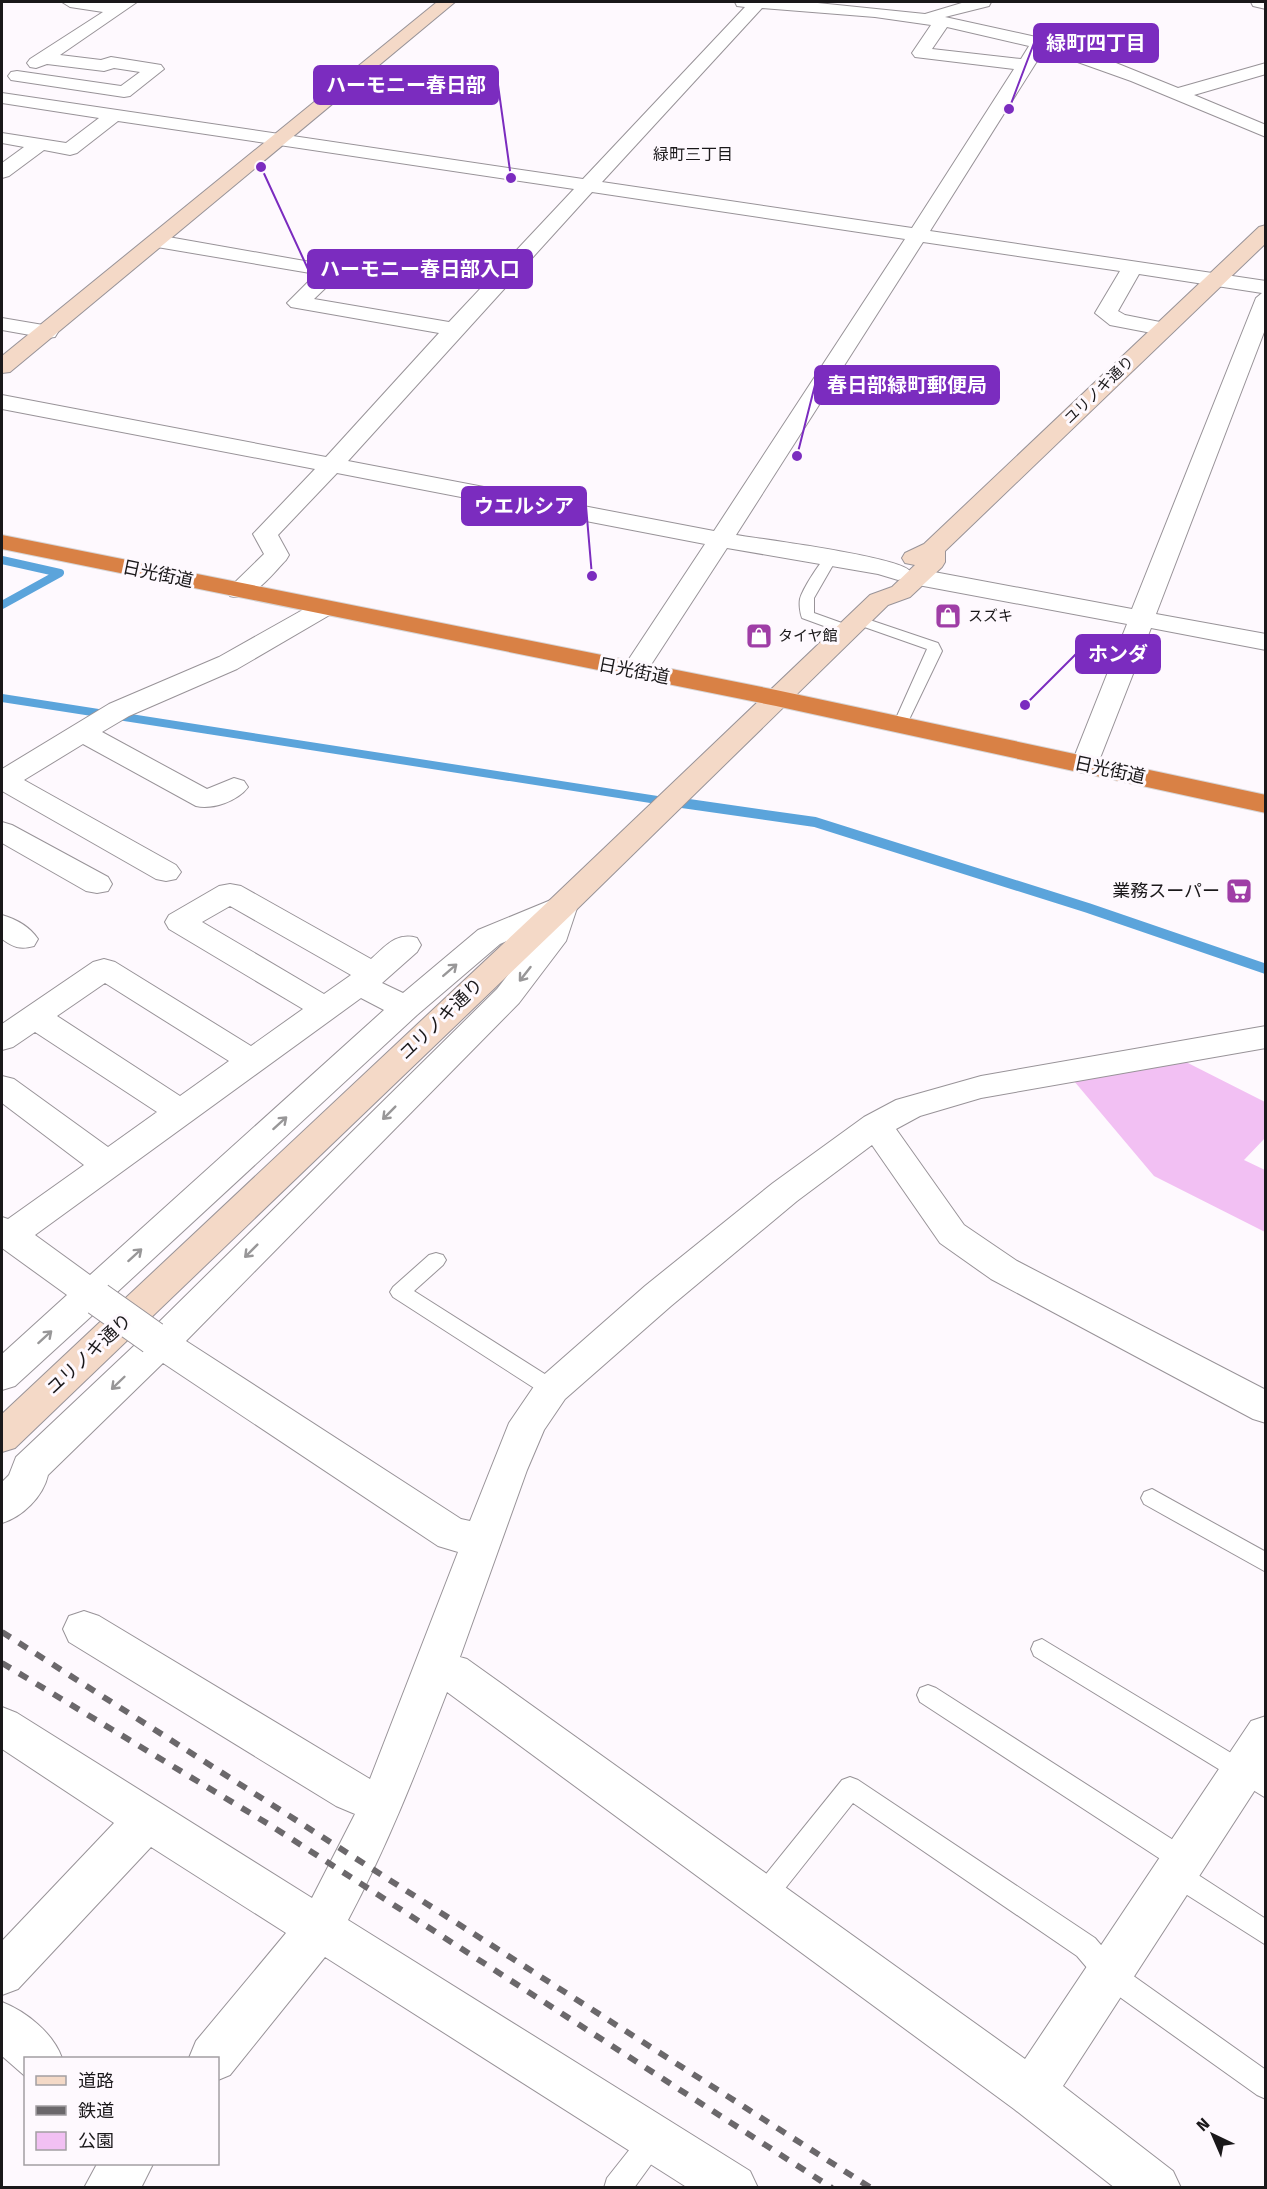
<svg xmlns="http://www.w3.org/2000/svg" width="1267" height="2189" font-family="'Fira Sans','Noto Sans JP',sans-serif">
	<rect width="100%" height="100%" fill="#fef9fe"/>
	<path fill="#f2c0f3" d="M1182 1060 1265 1102V1138L1244 1160 1265 1170V1232L1154 1176 1074 1081Z"/>
	<g fill="none" stroke-linecap="round" stroke-linejoin="round">
		<path stroke="#5ba4db" stroke-width="8" d="M2 560 60 573 2 605
			M2 698 670 802"/>
		<path stroke="#5ba4db" stroke-width="10" d="M661 800 815 822 1088 908 1266 969"/>
		<defs>
			<path id="lane" d="M830 554 837 558 814 598V613L853 627 855 630 853 633H843L802 618C800 613 799 604 800 599 802 590 823 556 830 554Z
				M858 616 938 643 942 651 905 728H895L893 725 927 649 853 623 851 620 853 617Z
				M436 1253 443 1255 446 1260 443 1265 414 1291 559 1383 562 1389 559 1395 552 1397 545 1395 393 1297 390 1292 393 1287 429 1255Z
				M1152 1489 1266 1552V1572L1144 1504 1141 1498 1144 1492Z
				M1042 1639 1266 1774V1798L1034 1656 1031 1649 1034 1642Z
				M928 1685 936 1688 1192 1852 1195 1860 1189 1869 1266 1919V1945L1165 1881 1162 1873 1168 1864 920 1702 917 1695 920 1688Z
				M850 1777 858 1780 1095 1938 1118 1965 1266 2070V2099L1257 2095 1100 1983 1077 1956 853 1803 772 1905 763 1909 754 1905 751 1897 754 1889 842 1780Z
				M654 2126 663 2130 667 2139 663 2148 634 2188H604L607 2178 645 2130Z"/>
			<path id="street" d="M62 2H137L60 55 101 60 111 57 155 64 161 65 164 69 130 96 124 97 11 80 8 76 11 72 17 71 121 86 140 72 114 68 104 71 47 64 36 68 30 67 27 63 30 59 103 12 70 7Z
				M735 2H808L925 14 965 2H991L989 6 945 17 1045 39 1111 61 1178 88 1266 63V74L1194 95 1266 125V137L1131 81 1044 50 930 231 1266 281V327L1156 614 1266 634V650L1151 628 1095 771 1085 773 1075 771 1071 765 1127 624 918 585 909 582 906 578 898 580 878 574 727 548 643 677 634 679 625 677 621 671 705 544 337 473 278 535 289 555 286 560C271 575 253 602 230 596L226 591 264 554 253 534 315 469 2 409V395L326 457 439 333 291 307 287 303 316 274 157 247 150 245 147 241 150 237 157 235 339 267 342 271 339 275 314 299 449 322 574 189 118 121 77 153 70 155 44 150 9 176 2 178V163L24 147 2 143V133L66 143 99 118 2 103V93L583 179 745 7 737 6ZM762 8 875 17 931 25 912 53 915 57 1014 69 912 228 602 182ZM947 27 1029 46 1021 59 932 49ZM592 192 905 239 714 531 348 461ZM923 242 1120 271 1095 313 1110 325 1162 335 1170 334 1173 329 1170 324 1125 315 1118 311 1139 274 1262 293 1256 298 1132 609 918 569 910 571C900 557 762 539 736 535Z
				M1251 2H1266V9L1253 6Z
				M2 318 55 327 58 332 55 337 47 338 2 330Z
				M324 600 333 603 337 608 333 613 237 669 129 716 102 732 207 789 234 778 244 781 248 787C238 801 212 810 196 806L83 744 24 780 176 865 181 872 176 879 166 881 156 879 2 791V769L109 704 219 657 315 603Z
				M2 822 12 825 108 877 112 884 108 891 97 893 86 891 2 843Z
				M230 884 241 886 371 959C386 946 396 932 417 938L421 945 417 952 382 983 403 993 478 930 563 895 574 898 578 905 566 941 519 1003 186 1341 461 1519 470 1521 509 1423 539 1379 645 1286 773 1183 864 1117 896 1100 981 1076 1266 1026V1048L981 1098 920 1116 896 1129 964 1225 1017 1261 1266 1390V1423L1253 1419 991 1279 940 1243 872 1145 797 1201 671 1306 565 1399 544 1430 527 1470 460 1657 467 1659 1025 2059 1251 1721 1266 1716V1773L1063 2086 1173 2171 1181 2188H1115L1014 2109 447 1692C417 1770 387 1847 348 1920L750 2171 758 2188H688L325 1957 230 2075 218 2080V2058H189L196 2041 286 1933 151 1847 18 1989 2 1995V1941L114 1823 2 1749V1707L17 1713 312 1898 355 1814 336 1806 69 1642 63 1629 69 1616 84 1611 99 1616 370 1779 458 1552 438 1546 163 1363 48 1475C43 1497 22 1517 2 1523V1482L9 1475 16 1457 137 1343 135 1338 140 1328 156 1325 497 989 536 939 541 926 500 944 417 1015 114 1295 116 1299 111 1309 96 1312 15 1386 2 1390V1354L67 1295 2 1248V1217L8 1219 84 1165 2 1103V1076L14 1079 108 1147 157 1112 35 1032 13 1047 2 1050V1024L93 962 104 959 115 962 251 1046 303 1009 169 929 165 922 169 915 219 886ZM230 906 351 975 324 994 202 922ZM105 983 229 1061 180 1096 57 1016ZM361 998 384 1010 90 1275 35 1235Z
				M2 915C16 919 30 927 38 939L34 946C20 950 13 947 2 939Z
				M2 2002C27 2012 53 2033 62 2058H26V2077L2 2056Z
				M97 2164H153L141 2188H84Z"/>
			<path id="secondary" d="M437 2H455L10 372 2 373V356Z
				M1266 225V243L945 551V562L942 567 910 597 888 605 574 912 15 1448 2 1452V1414L552 898 870 595 892 587 915 565 905 563 902 558 905 553 924 544 1259 227Z"/>
			<path id="highway" d="M2 535 776 690 1266 795V813L776 706 2 549Z"/>
		</defs>
		<use href="#lane" stroke="#989398" stroke-width="2"/>
		<use href="#street" stroke="#989398" stroke-width="2"/>
		<use href="#secondary" stroke="#989398" stroke-width="2"/>
		<use href="#highway" stroke="#d6d5d6" stroke-width="2"/>
		<use href="#lane" fill="#fff" fill-rule="evenodd"/>
		<use href="#street" fill="#fff" fill-rule="evenodd"/>
		<use href="#secondary" fill="#f4d9c7" fill-rule="evenodd"/>
		<use href="#highway" fill="#d98145" fill-rule="evenodd"/>
		<path stroke="#6b686b" stroke-width="6" stroke-dasharray="10 10" stroke-linecap="butt" d="M2 1632 871 2188
			M2 1663 270 1825 832 2188"/>
		<defs>
			<path id="street-bridge" d="M98 1299 153 1338"/>
		</defs>
		<use href="#street-bridge" stroke="#989398" stroke-width="35" stroke-linecap="butt"/>
		<use href="#street-bridge" stroke="#fff" stroke-width="33"/>
	</g>
	<defs><path id="oneway-shaft" d="M-6 0H5M1.5-3L5.5 0L1.5 3" fill="none" stroke-width="1.6" stroke-linecap="round" stroke-linejoin="round" transform="scale(1.5)"/></defs>
	<g stroke="#989798">
		<use href="#oneway-shaft" transform="translate(450 970) rotate(-41)"/>
		<use href="#oneway-shaft" transform="translate(525 974) rotate(128)"/>
		<use href="#oneway-shaft" transform="translate(389 1113) rotate(135)"/>
		<use href="#oneway-shaft" transform="translate(280 1123) rotate(-42)"/>
		<use href="#oneway-shaft" transform="translate(251 1251) rotate(135)"/>
		<use href="#oneway-shaft" transform="translate(135 1255) rotate(-42)"/>
		<use href="#oneway-shaft" transform="translate(45 1337) rotate(-42)"/>
		<use href="#oneway-shaft" transform="translate(118 1383) rotate(136)"/>
	</g>
	<defs>
		<symbol id="shop-square" viewBox="-11 -11 22 22"><rect x="-9" y="-9" width="18" height="18" rx="4" fill="#9f3ea6" stroke="#fef9fe"/><path d="M-5-2.5h2.3a2.7 3.5 0 0 1 5.4 0H5L5.5 6h-11ZM-1.5-2.5h3a1.5 2.3 0 0 0-3 0Z" fill="#fff"/></symbol>
		<symbol id="supermarket-square" viewBox="-11 -11 22 22"><rect x="-9" y="-9" width="18" height="18" rx="4" fill="#9f3ea6" stroke="#fef9fe"/><path d="M-6-5.5h2.5l.6 2H6L4.5 2H-2.5L-4.4-4H-6ZM-1.5 3.2a1.3 1.3 0 1 0 .1 0ZM3 3.2a1.3 1.3 0 1 0 .1 0Z" fill="#fff"/></symbol>
	</defs>
	<g fill-rule="evenodd">
		<use href="#shop-square" x="933" y="601" width="30" height="30"/>
		<use href="#shop-square" x="744" y="621" width="30" height="30"/>
		<use href="#supermarket-square" x="1224" y="876" width="30" height="30"/>
	</g>
	<g text-anchor="middle" stroke-width="6" stroke-linejoin="round" paint-order="stroke">
		<g font-size="15" fill="#1a181a" stroke="#fef9fe">
			<text transform="translate(1099 390) rotate(-44)" y="5">ユリノキ通り</text>
		</g>
		<g font-size="15" fill="#1a181a" stroke="#fef9fe" text-anchor="start">
			<text x="968" y="621">スズキ</text>
			<text x="778" y="641">タイヤ館</text>
		</g>
		<g font-size="16" fill="#1a181a" stroke="#fef9fe">
			<text x="693" y="160">緑町三丁目</text>
		</g>
		<g font-size="18" fill="#1a181a" stroke="#fef9fe">
			<text transform="translate(158 574) rotate(12)" y="6">日光街道</text>
			<text transform="translate(634 671) rotate(11)" y="6">日光街道</text>
			<text transform="translate(1110 770) rotate(12)" y="6">日光街道</text>
			<text transform="translate(441 1019) rotate(-44)" y="6">ユリノキ通り</text>
			<text transform="translate(89 1354) rotate(-43)" y="6">ユリノキ通り</text>
		</g>
		<g font-size="18" fill="#1a181a" stroke="#fef9fe" text-anchor="end">
			<text x="1220" y="897">業務スーパー</text>
		</g>
	</g>
	<path fill="none" stroke="#7b2cbf" stroke-width="2" d="M1009 109L1034 43M511 178L498 85M261 167L308 269M797 456L815 385M592 576L586 506M1025 705L1076 654"/>
	<g fill="#7b2cbf" stroke="#fef9fe" stroke-width="2">
		<circle cx="1009" cy="109" r="6"/>
		<circle cx="511" cy="178" r="6"/>
		<circle cx="261" cy="167" r="6"/>
		<circle cx="797" cy="456" r="6"/>
		<circle cx="592" cy="576" r="6"/>
		<circle cx="1025" cy="705" r="6"/>
	</g>
	<g fill="#7b2cbf" stroke="#7b2cbf" stroke-width="2">
		<rect x="1034" y="24" width="124" height="38" rx="6"/>
		<rect x="314" y="66" width="184" height="38" rx="6"/>
		<rect x="308" y="250" width="224" height="38" rx="6"/>
		<rect x="815" y="366" width="184" height="38" rx="6"/>
		<rect x="462" y="487" width="124" height="38" rx="6"/>
		<rect x="1076" y="635" width="84" height="38" rx="6"/>
	</g>
	<g font-size="20" text-anchor="middle" font-weight="bold" fill="#fff">
		<text x="1096" y="50">緑町四丁目</text>
		<text x="406" y="92">ハーモニー春日部</text>
		<text x="420" y="276">ハーモニー春日部入口</text>
		<text x="907" y="392">春日部緑町郵便局</text>
		<text x="524" y="513">ウエルシア</text>
		<text x="1118" y="661">ホンダ</text>
	</g>
	<rect width="1267" height="2189" fill="none" stroke="#1a181a" stroke-width="6"/>
	<rect x="24" y="2057" width="195" height="108" fill="#fef9fe" stroke="#a39fa3" stroke-width="1.5"/>
	<rect x="36" y="2076" width="30" height="9" fill="#f4d9c7" stroke="#a39fa3" stroke-width="1.5"/>
	<text x="78" y="2087" font-size="18" fill="#1a181a">道路</text>
	<rect x="36" y="2106" width="30" height="9" fill="#6b686b" stroke="#a39fa3" stroke-width="1.5"/>
	<text x="78" y="2117" font-size="18" fill="#1a181a">鉄道</text>
	<rect x="36" y="2132" width="30" height="18" fill="#f2c0f3" stroke="#a39fa3" stroke-width="1.5"/>
	<text x="78" y="2147" font-size="18" fill="#1a181a">公園</text>
	<g transform="translate(1213 2135) rotate(316)" stroke="#fef9fe" stroke-width="4.5" paint-order="stroke">
	<path d="M0-4.5L10 22L0 15L-10 22Z" fill="#1a181a"/>
	<text y="-9" font-size="16" font-weight="bold" text-anchor="middle" fill="#1a181a">N</text>
	</g>
</svg>
